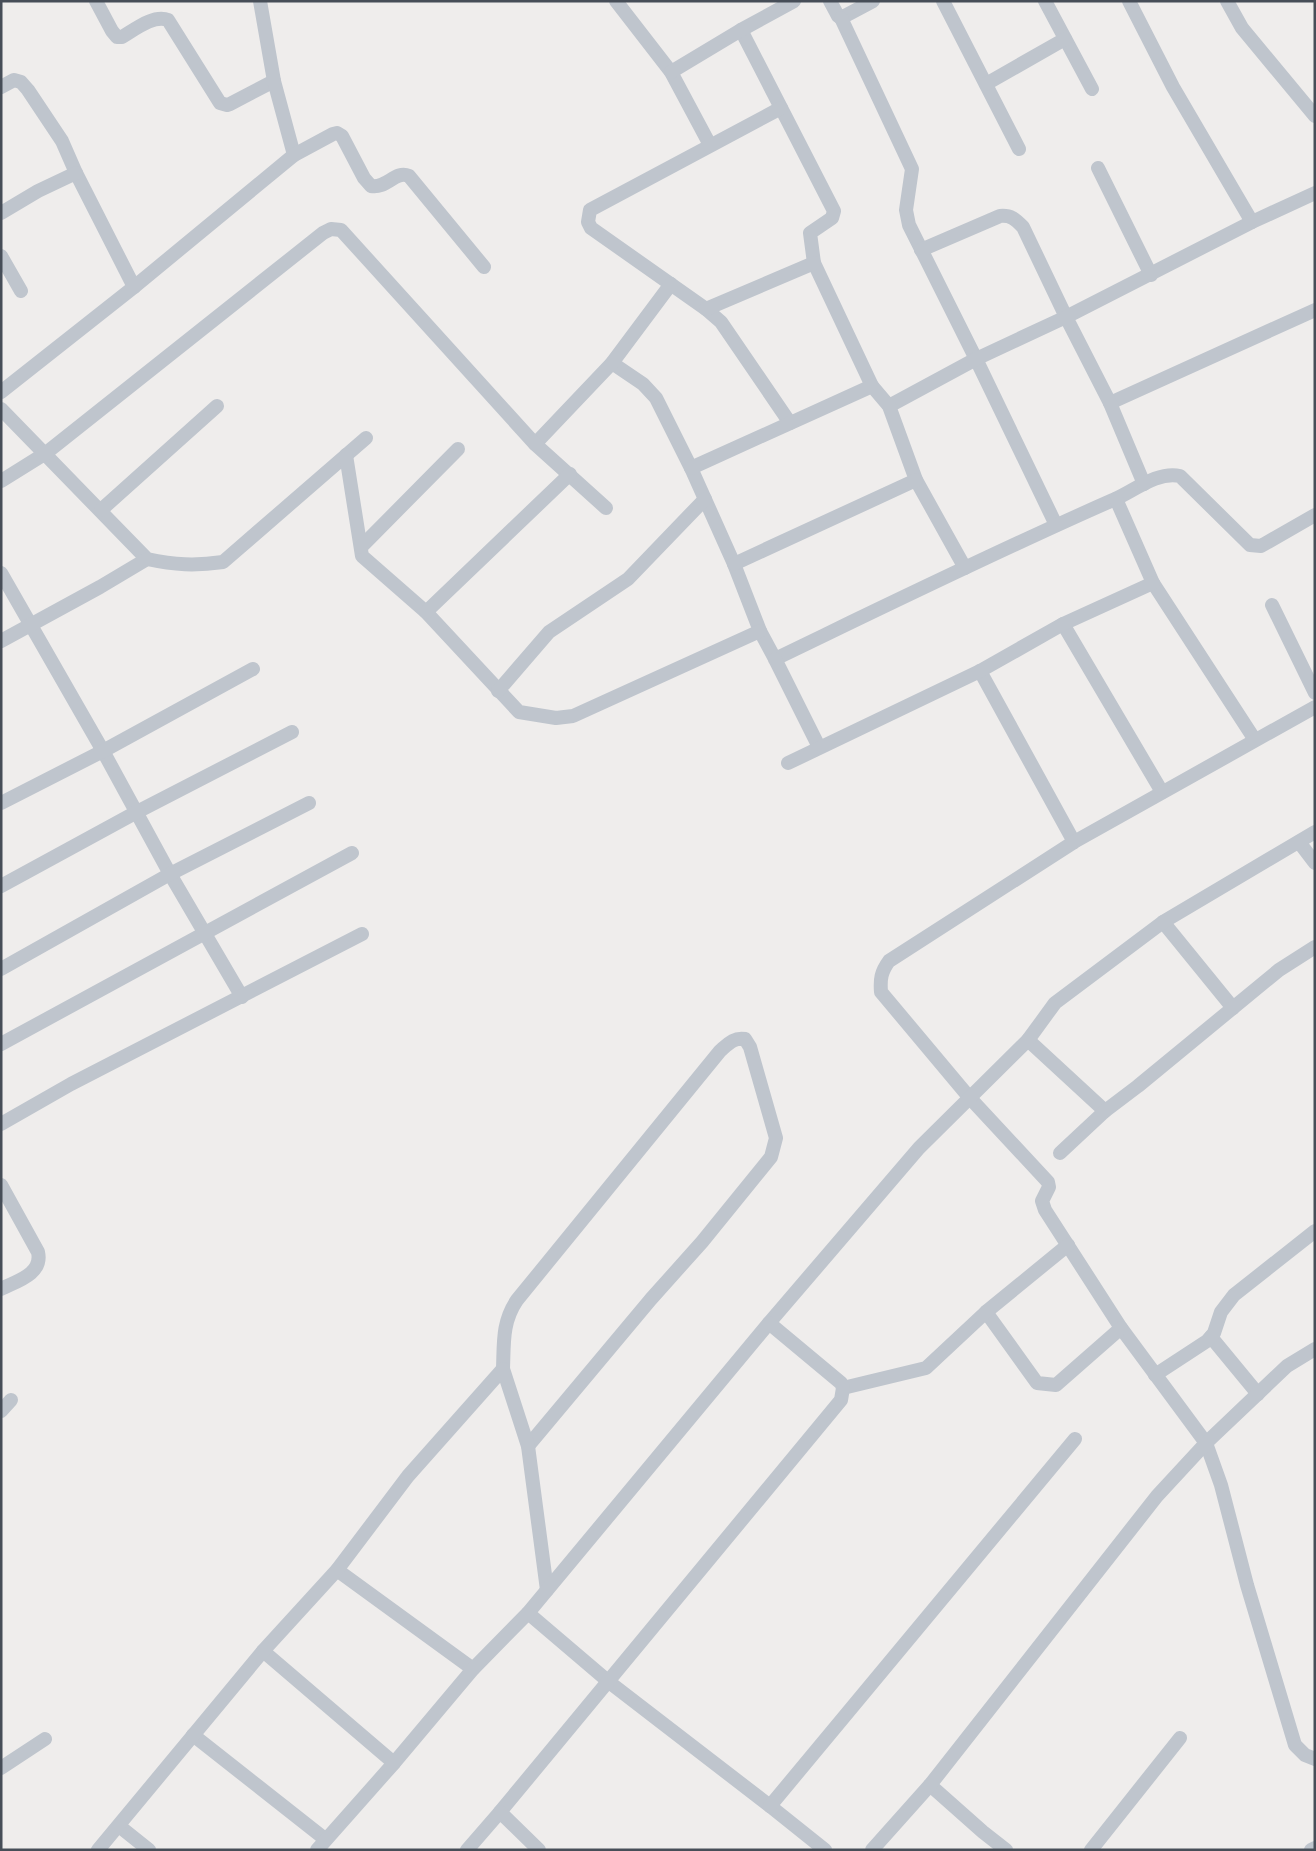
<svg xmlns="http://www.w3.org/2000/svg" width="1316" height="1851" viewBox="0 0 1316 1851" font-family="Karla,sans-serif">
  <rect width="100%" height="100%" fill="#efedec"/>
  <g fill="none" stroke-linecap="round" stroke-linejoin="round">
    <g stroke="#bfc5cd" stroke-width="14">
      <path d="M96 1 112 31 117 37H122C134 30 154 14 168 20L220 103 227 105 230 104 274 81"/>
      <polyline points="260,1 274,81 294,155"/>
      <polyline points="616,1 671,72 710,145"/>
      <polyline points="830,1 838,16 841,18 873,1"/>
      <polyline points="943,1 1019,149"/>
      <polyline points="1045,1 1092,89"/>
      <polyline points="1129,1 1173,87 1252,222"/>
      <polyline points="1227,1 1242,28 1315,116"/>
      <polyline points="841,18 912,169 906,210 909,225 976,359 1056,525"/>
      <polyline points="741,30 834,211 832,218 810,233 814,263 872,386"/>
      <polyline points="671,72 741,30 794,1"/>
      <polyline points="986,84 1065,39"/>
      <polyline points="1,87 14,80 21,82 28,90 62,141 76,173 134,287"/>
      <polyline points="781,108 590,210 588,222 591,228 706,309 721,322 790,423"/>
      <polyline points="1098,168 1151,275"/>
      <polyline points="1,213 38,191 76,173"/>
      <polyline points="1,256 21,291"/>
      <polyline points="706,309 814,263"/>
      <path d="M612 363 643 384 656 398 691 468 734 564 760 631 775 659C887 605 999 550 1113 500 1133 492 1156 471 1180 476L1250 545 1261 546 1315 515"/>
      <path d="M1 392 134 287 294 155 333 134 337 133 342 136 364 178 371 186C387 189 395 170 409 176L484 267"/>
      <polyline points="1110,403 1315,310"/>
      <path d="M889 406 976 359 1066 317 1023 227C1015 219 1011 215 1000 216L921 250"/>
      <path d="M1 409 147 559C175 565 195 566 223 562L366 438"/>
      <polyline points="535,444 612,363 671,284"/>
      <polyline points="346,455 362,556 426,612 519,712 556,718 573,716 760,631"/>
      <polyline points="691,468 872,386 889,406 916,480 965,568"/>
      <polyline points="1,481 46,453 323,233 331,229 341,230 535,444 606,508"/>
      <polyline points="1144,484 1110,403 1066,317 1252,222 1315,193"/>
      <polyline points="1116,499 1153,583 1255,740"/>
      <polyline points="101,510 217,406"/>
      <polyline points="361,547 458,449"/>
      <polyline points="734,564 916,480"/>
      <polyline points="1,573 103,751 170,874 242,997"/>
      <polyline points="1272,605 1315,693"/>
      <polyline points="426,612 570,474"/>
      <polyline points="1063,624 1162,792"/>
      <polyline points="1,641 100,587 147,559"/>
      <polyline points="775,659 819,747"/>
      <polyline points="980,671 1074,842"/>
      <polyline points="498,691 549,632 628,579 705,499"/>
      <path d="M1315 707 1074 842 889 961C881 972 880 979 881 992L969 1097 1048 1182 1049 1187 1042 1201 1045 1210 1121 1328 1206 1443 1221 1485 1247 1585 1295 1745 1305 1755 1315 1759"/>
      <polyline points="788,763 980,671 1063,624 1153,583"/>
      <polyline points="1,803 103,751 253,669"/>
      <polyline points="1299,842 1315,863"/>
      <polyline points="1,886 135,813 292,732"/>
      <polyline points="1163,922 1233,1008"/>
      <polyline points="1,969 170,874 309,803"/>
      <polyline points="1028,1040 1105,1111"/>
      <polyline points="1,1044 352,853"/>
      <polyline points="1,1124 71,1084 362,934"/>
      <polyline points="1060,1153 1105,1111 1138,1086 1279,970 1315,947"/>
      <path d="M1 1185 38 1252C43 1274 17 1281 1 1289"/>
      <polyline points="986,1312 1037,1383 1056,1385 1121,1328"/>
      <polyline points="769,1323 919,1148 1028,1040 1055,1003 1163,922 1315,832"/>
      <polyline points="1211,1337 1258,1394"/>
      <path d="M503 1369C504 1343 502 1322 517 1300L720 1051C728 1044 734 1037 745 1039L750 1047 776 1138 771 1157 702 1242 651 1299 528 1446"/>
      <polyline points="1155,1375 1207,1341 1214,1333 1221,1312 1234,1295 1315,1231"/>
      <polyline points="843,1388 926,1368 986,1312 1068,1245"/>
      <polyline points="1,1411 11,1400"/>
      <polyline points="337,1570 473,1669"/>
      <polyline points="528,1613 609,1682 770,1806 825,1850"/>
      <polyline points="263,1651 394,1763"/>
      <polyline points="193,1735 325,1839"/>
      <polyline points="1,1768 45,1739"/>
      <polyline points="930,1785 983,1832 1006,1850"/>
      <polyline points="770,1806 1075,1439"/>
      <polyline points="119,1826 149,1850"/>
      <polyline points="98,1850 263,1651 337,1570 408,1476 503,1369 528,1446 547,1590"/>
      <polyline points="317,1850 394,1763 473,1669 528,1613 769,1323 841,1383 843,1388 841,1400 500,1812"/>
      <polyline points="467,1850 500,1812 539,1850"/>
      <polyline points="872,1850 930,1785 1157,1496 1206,1443 1287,1366 1315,1349"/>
      <polyline points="1091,1850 1180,1738"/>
      <polyline points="1311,1850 1315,1848"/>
    </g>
  </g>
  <rect width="1316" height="1851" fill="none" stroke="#474e58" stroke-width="5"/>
</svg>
